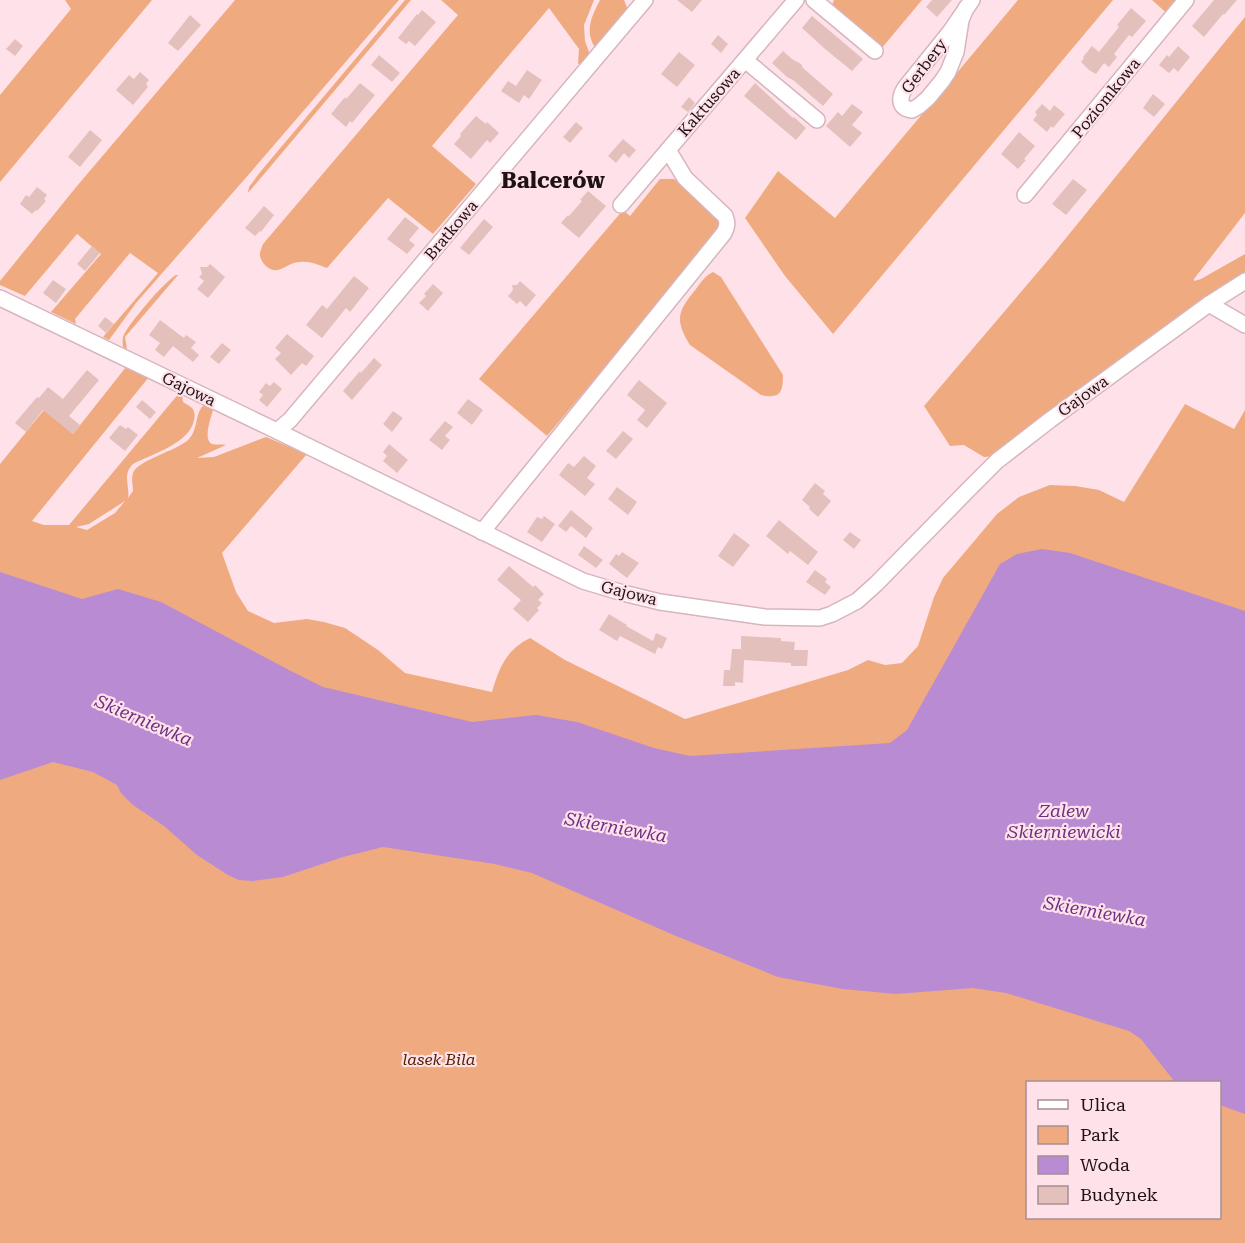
<svg xmlns="http://www.w3.org/2000/svg" width="1245" height="1243" viewBox="0 0 1245 1243" font-family="'Roboto Serif',serif">
  <rect width="100%" height="100%" fill="#ffe2e9"/>
  <g fill="#f0aa80" fill-rule="evenodd">
    <polygon points="65,0 152,0 0,182 0,95 71,9"/>
    <polygon points="235,0 399,0 250,173 136,303 109,340 103,337 158,273 130,253 75,319 76,324 51,312 101,254 77,234 25,296 0,285 0,281 77,186"/>
    <polygon points="405,0 411,0 248,193 249,187 261,171"/>
    <path d="M441 0H594L584 25 585 41 590 55 584 63 578 64 579 49 549 8 432 146 476 184 433 234 388 198 327 268C318 265 310 261 300 262 291 262 286 268 278 270 269 272 259 261 260 253 261 249 262 247 263 244L458 15Z"/>
    <path d="M600 0H624L628 10 597 47 594 46C585 29 592 16 600 0Z"/>
    <polygon points="834,0 922,0 881,49 831,8"/>
    <polygon points="1018,0 1113,0 833,334 785,276 745,218 778,171 835,218"/>
    <polygon points="1152,0 1183,0 1170,16"/>
    <polygon points="1245,17 1245,213 1194,279 1194,281 1201,279 1245,254 1245,276 995,456 984,457 964,445 950,446 924,406 1049,259"/>
    <polygon points="660,179 674,179 719,216 720,230 547,436 479,379 623,210 630,216"/>
    <path d="M713 272 721 277 783 375C783 393 780 399 761 395L690 345C674 319 678 311 696 289 701 282 705 276 713 272Z"/>
    <path d="M176 275H178L125 337 127 349 123 347C123 344 122 341 123 337 126 326 165 281 176 275Z"/>
    <path d="M126 367 149 377 32 521 44 525H69L180 392 182 394 183 402C185 404 189 405 191 407 195 410 195 416 194 420 190 443 152 454 133 464 122 475 130 485 128 498L133 491C133 485 131 479 133 473 138 460 176 451 188 440 200 428 193 413 206 403L214 407C212 415 202 439 212 444 216 445 222 444 226 445L197 458 214 457 266 437 307 454 222 553 236 592 248 611 274 623 307 619 324 622 345 628 378 650 405 673 492 692C499 668 506 650 530 638L565 660 685 719 848 670 868 660 885 665 902 663 918 646 934 597 943 578 997 514 1019 497 1050 485 1075 486 1099 490 1124 502 1185 404 1234 429 1245 410V1243H0V464L44 410 73 434ZM125 501 115 513 87 530 76 527 89 524ZM1028 1082H1220V1218H1028Z"/>
  </g>
  <polygon fill="#b88bd3" points="1042,549 1070,553 1245,611 1245,1114 1220,1105 1220,1082 1174,1081 1141,1039 1129,1031 1006,993 973,988 896,994 843,989 778,977 676,936 532,873 495,864 383,847 343,857 283,877 253,881 239,880 228,875 197,855 164,826 133,805 121,793 117,785 93,772 53,762 0,780 0,572 82,599 118,589 161,602 289,670 323,687 472,722 536,715 577,722 654,748 690,756 890,743 907,730 1000,564 1017,554"/>
  <g fill="#e4c0bc">
    <polygon points="677,0 702,0 692,12"/>
    <polygon points="932,0 952,0 937,17 926,7"/>
    <polygon points="1214,0 1237,0 1224,15 1223,14 1204,37 1192,26"/>
    <polygon points="1131,8 1146,21 1132,37 1129,35 1114,54 1117,57 1109,67 1104,63 1096,74 1089,70 1081,62 1084,58 1083,57 1092,46 1099,52 1119,27 1117,25"/>
    <polygon points="422,10 436,22 415,46 409,41 406,44 398,38 417,14 418,15"/>
    <polygon points="190,15 201,25 178,51 168,43"/>
    <polygon points="812,16 863,59 852,71 825,49 802,28"/>
    <polygon points="718,35 728,44 721,53 711,44"/>
    <polygon points="15,39 23,46 15,56 6,49"/>
    <polygon points="1178,46 1190,57 1178,72 1174,68 1169,73 1159,65 1167,55 1169,57"/>
    <polygon points="783,51 792,59 801,64 803,68 833,94 823,106 793,80 787,77 772,63"/>
    <polygon points="679,52 695,65 677,87 661,74"/>
    <polygon points="379,55 400,73 392,82 371,65"/>
    <polygon points="527,70 542,80 529,99 524,95 519,103 501,91 508,81 516,86"/>
    <polygon points="140,72 149,80 146,84 148,87 133,105 116,90 129,75 134,79"/>
    <polygon points="360,83 375,95 352,123 350,121 346,127 331,114 345,97 346,99"/>
    <polygon points="755,83 793,118 794,117 806,128 796,140 744,96"/>
    <polygon points="1153,94 1165,104 1154,117 1143,108"/>
    <polygon points="689,97 695,103 688,112 681,107"/>
    <polygon points="852,104 863,112 852,125 862,133 850,147 826,126 838,112 842,116"/>
    <polygon points="1042,104 1050,111 1054,105 1065,114 1053,128 1051,126 1047,132 1033,120 1037,115 1035,112"/>
    <polygon points="476,116 486,124 487,122 499,133 490,143 487,140 471,159 454,144 461,136 460,134"/>
    <polygon points="576,122 583,128 570,143 563,137"/>
    <polygon points="90,130 102,140 80,167 68,157"/>
    <polygon points="1019,132 1035,146 1024,159 1026,160 1018,169 1001,154"/>
    <polygon points="623,139 636,150 629,158 624,153 616,163 608,156"/>
    <polygon points="1073,179 1087,190 1066,215 1052,204"/>
    <polygon points="37,187 47,195 44,199 46,201 37,211 36,210 32,214 20,204 26,195 29,197"/>
    <polygon points="588,191 606,206 579,238 561,223 568,215 569,216 582,201 580,200"/>
    <polygon points="264,206 274,215 261,232 260,231 255,236 245,228"/>
    <polygon points="405,217 419,228 409,240 415,245 407,254 387,239"/>
    <polygon points="484,219 493,227 469,255 460,248"/>
    <polygon points="92,246 100,253 85,271 77,264"/>
    <polygon points="210,264 225,277 208,298 197,289 204,281 199,277 202,274 200,267 207,267"/>
    <polygon points="354,276 369,288 350,312 346,308 322,338 306,325 322,305 327,309"/>
    <polygon points="53,280 66,289 56,303 43,293"/>
    <polygon points="520,281 536,295 526,307 520,301 517,304 508,296 513,290 512,285 517,285"/>
    <polygon points="433,284 443,293 428,311 419,303 426,296 424,294"/>
    <polygon points="105,317 114,324 106,333 98,326"/>
    <polygon points="160,320 184,338 186,335 196,342 191,348 199,355 193,362 173,346 164,357 155,350 160,343 149,335"/>
    <polygon points="287,334 314,356 306,366 302,363 291,375 275,359 281,353 275,348"/>
    <polygon points="222,343 231,350 219,364 210,357"/>
    <polygon points="374,358 382,365 352,400 343,391 360,371 361,373"/>
    <polygon points="87,370 99,380 69,416 80,425 73,434 43,410 26,432 15,423 37,397 39,398 48,387 63,399"/>
    <polygon points="639,380 667,403 647,428 637,420 645,410 627,395"/>
    <polygon points="274,382 282,389 267,407 259,400 263,395 259,392 266,383 270,386"/>
    <polygon points="468,399 483,410 472,425 457,413"/>
    <polygon points="142,400 156,412 150,419 136,407"/>
    <polygon points="393,411 403,418 392,432 383,424"/>
    <polygon points="445,421 453,427 445,436 450,440 442,450 429,440"/>
    <polygon points="120,425 126,429 128,427 138,435 125,451 109,438"/>
    <polygon points="623,431 633,439 616,459 606,451"/>
    <polygon points="389,444 408,460 397,473 383,461 387,456 383,452"/>
    <polygon points="584,456 596,466 587,478 595,484 585,496 559,475 568,463 574,467"/>
    <polygon points="815,483 825,491 823,494 831,501 818,517 809,509 810,507 802,500"/>
    <polygon points="617,487 637,502 628,515 608,499"/>
    <polygon points="571,510 593,528 586,538 571,526 566,532 558,526"/>
    <polygon points="544,516 555,524 542,542 527,532 537,517 542,519"/>
    <polygon points="779,520 818,552 808,565 790,551 788,554 766,536"/>
    <polygon points="850,532 861,540 854,549 843,540"/>
    <polygon points="734,533 750,545 733,567 718,556"/>
    <polygon points="584,546 603,560 596,568 578,555"/>
    <polygon points="622,552 639,563 627,578 609,564 616,554 619,556"/>
    <polygon points="509,566 533,587 535,585 544,594 538,600 542,603 537,608 539,610 528,622 513,609 521,600 497,580"/>
    <polygon points="815,570 827,579 825,582 831,587 825,595 806,582"/>
    <polygon points="609,614 627,625 626,626 653,641 656,633 667,638 662,649 658,647 655,654 620,636 617,641 599,630"/>
    <polygon points="741,636 781,638 781,641 795,642 794,650 808,650 807,666 791,666 791,663 744,660 743,683 735,682 735,686 723,686 724,670 730,670 732,649 741,649"/>
  </g>
  <g fill="none" stroke-linecap="round" stroke-linejoin="round">
    <defs>
      <g id="street">
        <polyline points="814,0 875,51"/>
        <path d="M966 8 961 20 956 52 948 72 942 81 928 98 919 106 912 110C898 108 899 97 905 88L950 32 972 0"/>
        <polyline points="745,60 817,120"/>
        <polyline points="1025,195 1186,0"/>
        <polyline points="621,205 796,0"/>
        <polyline points="0,298 277,431 583,581 623,593 660,602 765,617 820,618 832,614 857,601 876,584 968,490 997,461 1050,420 1209,304 1245,281"/>
        <polyline points="1209,304 1245,325"/>
        <polyline points="277,431 290,420 645,0"/>
        <path d="M482 532 724 233C727 227 728 223 725 216L685 178 668 150"/>
      </g>
    </defs>
    <use href="#street" stroke="#d7b5bd" stroke-width="18"/>
    <use href="#street" stroke="#fff" stroke-width="15"/>
  </g>
  <g text-anchor="middle" dominant-baseline="central" stroke-width="4.5" stroke-linejoin="round" paint-order="stroke">
    <g font-size="16" fill="#1e1215" stroke="#ffe2e9">
      <text transform="translate(924 66) rotate(-53)">Gerbery</text>
      <text transform="translate(1106 98) rotate(-51)">Poziomkowa</text>
      <text transform="translate(709 102) rotate(-49)">Kaktusowa</text>
      <text transform="translate(451 230) rotate(-50)">Bratkowa</text>
      <text transform="translate(189 389) rotate(26)">Gajowa</text>
      <text transform="translate(1083 396) rotate(-36)">Gajowa</text>
      <text transform="translate(629 593) rotate(14)">Gajowa</text>
    </g>
    <g font-size="16" font-style="italic" fill="#552400" stroke="#ffe2e9">
      <text x="439" y="1059">lasek Bila</text>
    </g>
    <g font-size="18" font-style="italic" fill="#693186" stroke="#ffe2e9">
      <text transform="translate(144 720) rotate(23)">Skierniewka</text>
      <text x="1064" y="810">Zalew<tspan x="1064" dy="21">Skierniewicki</tspan></text>
      <text transform="translate(616 827) rotate(10)">Skierniewka</text>
      <text transform="translate(1095 911) rotate(10)">Skierniewka</text>
    </g>
    <g font-size="22" font-weight="bold" fill="#1e1215" stroke="#ffe2e9">
      <text x="553" y="180">Balcerów</text>
    </g>
  </g>
  <rect x="1026" y="1081" width="195" height="138" fill="#ffe2e9" stroke="#a58f94" stroke-width="1.5"/>
  <rect x="1038" y="1100" width="30" height="9" fill="#ffffff" stroke="#a58f94" stroke-width="1.5"/>
  <text x="1080" y="1111" font-size="18" fill="#1e1215">Ulica</text>
  <rect x="1038" y="1126" width="30" height="18" fill="#f0aa80" stroke="#a58f94" stroke-width="1.5"/>
  <text x="1080" y="1141" font-size="18" fill="#1e1215">Park</text>
  <rect x="1038" y="1156" width="30" height="18" fill="#b88bd3" stroke="#a58f94" stroke-width="1.5"/>
  <text x="1080" y="1171" font-size="18" fill="#1e1215">Woda</text>
  <rect x="1038" y="1186" width="30" height="18" fill="#e4c0bc" stroke="#a58f94" stroke-width="1.5"/>
  <text x="1080" y="1201" font-size="18" fill="#1e1215">Budynek</text>
</svg>
